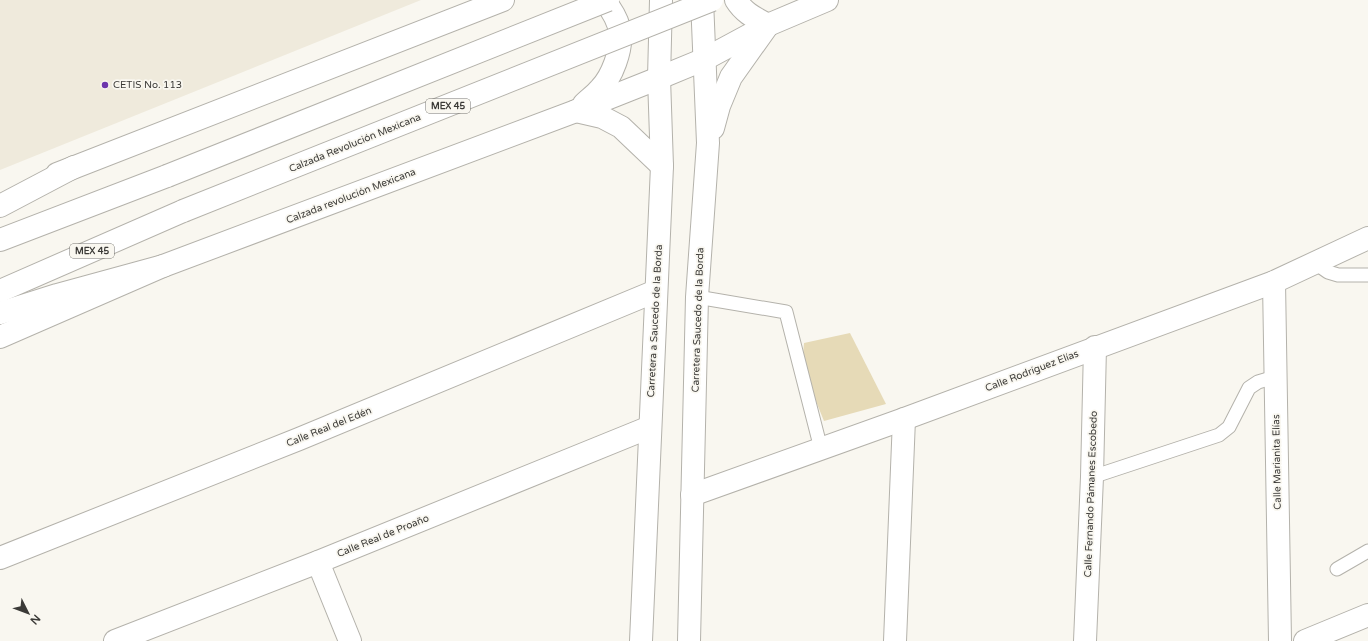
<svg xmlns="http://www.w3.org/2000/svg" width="1368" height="641" viewBox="0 0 1368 641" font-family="'Varela Round',sans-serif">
  <rect width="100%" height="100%" fill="#f9f7f0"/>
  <polygon fill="#efeadc" points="0,0 421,0 0,170"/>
  <polygon fill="#e6dab7" points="850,333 886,404 824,421 802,367 804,343"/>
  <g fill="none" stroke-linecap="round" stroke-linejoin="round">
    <defs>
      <g id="service">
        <polyline points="1315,263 1328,272 1338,275 1368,275"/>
        <polyline points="697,297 786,312 821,449"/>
        <polyline points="1092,477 1219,435 1229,427 1249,388 1258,382 1275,377"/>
        <polyline points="1337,569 1368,551"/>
      </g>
      <g id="minor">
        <polyline points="1274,282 1280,641"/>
        <polyline points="692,495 904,419 1274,282 1368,238"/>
        <polyline points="0,558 299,439 656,291"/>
        <polyline points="318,562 350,641"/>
        <polyline points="115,641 318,562 650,427"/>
        <polyline points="895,641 904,419"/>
        <polyline points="1085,641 1092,477 1095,347"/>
        <polyline points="1305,641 1368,615"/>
      </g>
      <g id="tertiary">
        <path d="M584 104C589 99 595 95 600 89 612 77 622 50 620 33 619 21 611 9 604 0"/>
        <polyline points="576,111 602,117 621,127 662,166"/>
        <path d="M713 128 719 106 731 77 768 25C755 18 744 13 736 0"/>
        <polyline points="57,174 503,0"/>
        <polyline points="0,337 163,266 576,111 659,78 705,59 768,25 827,0"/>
        <polyline points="641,641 662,166 659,78 661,0"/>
        <polyline points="689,641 697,297 708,143 702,0"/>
      </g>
      <g id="primary">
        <polyline points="0,206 74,167"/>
        <polyline points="0,240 167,176"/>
        <polyline points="0,291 183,211"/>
        <polyline points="0,313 57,295 163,266"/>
      </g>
    </defs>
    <use href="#service" stroke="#b4b2ab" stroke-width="15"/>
    <use href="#minor" stroke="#b4b2ab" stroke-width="24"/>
    <use href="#tertiary" stroke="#b4b2ab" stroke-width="24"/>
    <use href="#primary" stroke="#b4b2ab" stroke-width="24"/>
    <use href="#service" stroke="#fff" stroke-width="13"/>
    <use href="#minor" stroke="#fff" stroke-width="22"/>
    <use href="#tertiary" stroke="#fff" stroke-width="22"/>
    <use href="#primary" stroke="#fff" stroke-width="22"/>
    <defs>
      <g id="primary-bridge">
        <polyline points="167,176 608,0"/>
        <polyline points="183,211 712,0"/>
      </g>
    </defs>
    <use href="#primary-bridge" stroke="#b4b2ab" stroke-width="24" stroke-linecap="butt"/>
    <use href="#primary-bridge" stroke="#fff" stroke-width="22"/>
  </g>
  <circle fill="#6d36ad" stroke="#f9f7f0" stroke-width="1.5" cx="105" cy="85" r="4"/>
  <g text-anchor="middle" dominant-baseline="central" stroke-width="3.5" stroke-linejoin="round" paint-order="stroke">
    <g fill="#f9f7f0" stroke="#74736e" stroke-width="1">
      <rect x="426" y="99" width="44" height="14" rx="3"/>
      <rect x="70" y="244" width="44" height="14" rx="3"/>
    </g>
    <g font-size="9" font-weight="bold" fill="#3b3a37">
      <text x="448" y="106">MEX 45</text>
      <text x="92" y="251">MEX 45</text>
    </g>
    <g font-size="10" fill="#3b3a37" stroke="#f9f7f0" text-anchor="start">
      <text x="113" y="85">CETIS No. 113</text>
    </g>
    <g font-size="10" fill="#3b3a37" stroke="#f9f7f0">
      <text transform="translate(355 143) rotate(-22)">Calzada Revolución Mexicana</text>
      <text transform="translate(351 196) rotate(-21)">Calzada revolución Mexicana</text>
      <text transform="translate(698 320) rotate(-88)">Carretera Saucedo de la Borda</text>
      <text transform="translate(655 321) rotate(-87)">Carretera a Saucedo de la Borda</text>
      <text transform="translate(1032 371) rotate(-21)">Calle Rodríguez Elías</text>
      <text transform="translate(329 427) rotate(-22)">Calle Real del Edén</text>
      <text transform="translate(1277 462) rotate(-91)">Calle Marianita Elías</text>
      <text transform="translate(1091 494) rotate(-88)">Calle Fernando Pámanes Escobedo</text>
      <text transform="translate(383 536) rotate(-22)">Calle Real de Proaño</text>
    </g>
  </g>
  <g transform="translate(28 613) rotate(132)" stroke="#f9f7f0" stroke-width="3" paint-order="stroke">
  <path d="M0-3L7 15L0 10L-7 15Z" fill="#3b3a37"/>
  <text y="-6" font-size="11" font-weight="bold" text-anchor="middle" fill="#3b3a37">N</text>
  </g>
</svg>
